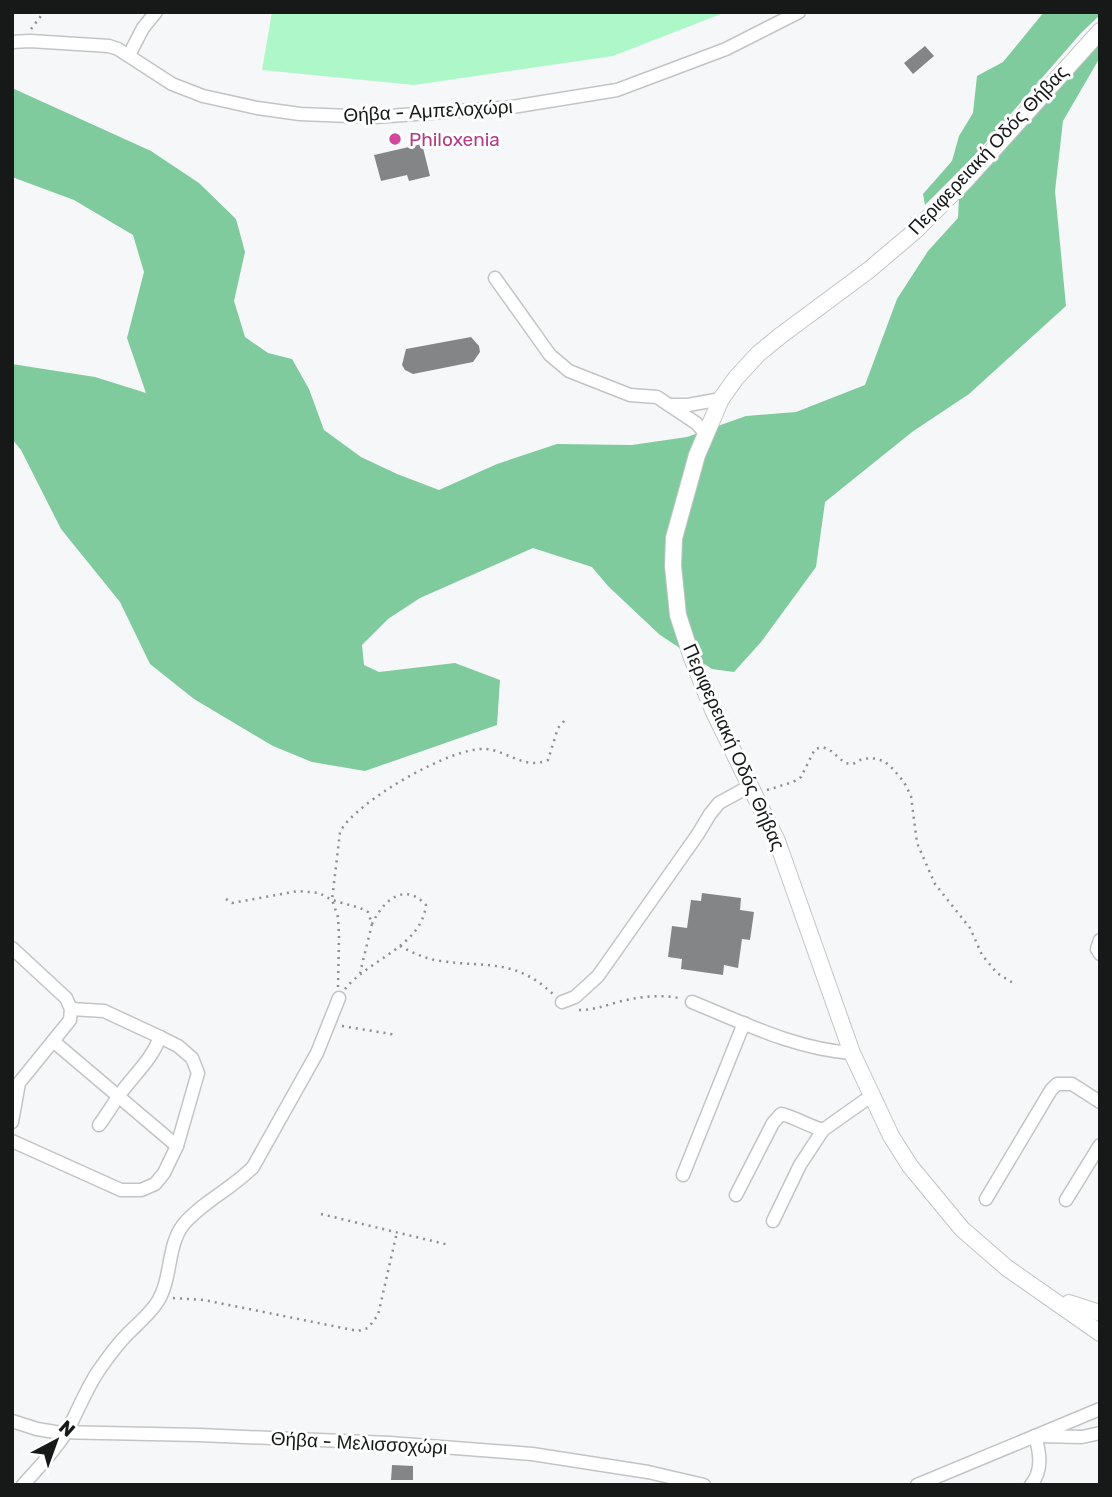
<svg xmlns="http://www.w3.org/2000/svg" width="1112" height="1497" viewBox="0 0 1112 1497" font-family="Rubik,sans-serif">
  <rect width="100%" height="100%" fill="#f5f7f8"/>
  <polygon fill="#aef7c9" points="272,12 726,12 613,56 414,85 262,70"/>
  <g fill="#7fcb9d">
    <polygon points="1044,12 1100,12 1100,15 1081,33 974,156 925,205 923,194 952,161 959,136 973,113 977,76 1003,62"/>
    <polygon points="1100,45 1099,59 1063,121 1055,191 1066,306 969,394 912,432 825,502 816,567 761,642 734,672 712,669 660,635 608,586 592,567 533,548 420,598 388,619 362,645 364,665 379,672 455,663 500,680 497,725 365,771 312,762 273,746 194,699 150,664 120,602 61,529 21,450 12,439 12,364 95,377 146,393 127,338 144,272 133,235 74,200 12,177 12,88 151,151 199,183 236,219 245,252 234,301 245,337 268,353 292,359 309,389 324,430 361,457 397,474 439,490 497,464 557,444 632,445 687,437 746,416 796,412 865,385 897,299 928,251 958,218 959,198 1085,54"/>
  </g>
  <g fill="#848586">
    <polygon points="925,46 934,56 913,74 904,63"/>
    <polygon points="422,144 430,176 409,181 407,175 381,181 374,155"/>
    <polygon points="471,337 479,346 480,352 473,362 413,374 405,370 402,365 406,349"/>
    <polygon points="702,893 741,898 740,910 754,912 750,940 742,939 738,968 724,965 723,975 681,969 682,959 668,957 672,926 687,928 691,900 701,901"/>
    <polygon points="392,1465 413,1466 413,1480 391,1480"/>
  </g>
  <g fill="none" stroke-linecap="round" stroke-linejoin="round">
    <defs>
      <g id="minor">
        <polyline points="12,42 30,41 109,46 118,49 172,84 203,96 257,108 300,114 375,117 512,107 617,90 726,49 799,12"/>
        <polyline points="129,55 143,28 156,12"/>
        <polyline points="495,278 550,355 569,371 630,395 657,397 696,423 705,433"/>
        <polyline points="669,405 688,405 721,399"/>
        <polyline points="1100,940 1097,949 1100,954"/>
        <polyline points="12,948 66,998 71,1009 70,1020 19,1083 12,1122"/>
        <polyline points="562,1002 575,997 598,976 698,834 710,814 719,803 750,786"/>
        <path d="M692 1002C744 1023 795 1049 852 1053"/>
        <polyline points="53,1041 177,1146"/>
        <path d="M99 1125C106 1116 111 1107 118 1097 132 1076 151 1062 160 1037"/>
        <polyline points="12,1141 121,1190 141,1190 155,1184 164,1173 177,1146 198,1073 192,1058 178,1046 160,1037 104,1011 71,1009"/>
        <polyline points="683,1175 744,1023"/>
        <path d="M736 1195 773 1123 781 1114C790 1115 811 1127 823 1130"/>
        <polyline points="986,1199 1051,1090 1057,1084 1072,1084 1100,1102"/>
        <polyline points="1066,1200 1100,1145"/>
        <polyline points="773,1221 800,1165 823,1130 871,1096"/>
        <polyline points="12,1421 37,1429 55,1432 199,1435 390,1443 532,1454 648,1472 704,1485"/>
        <polyline points="1039,1436 1082,1437 1100,1433"/>
        <path d="M23 1485C38 1468 55 1451 67 1431 78 1411 86 1389 99 1370 106 1360 114 1349 122 1340 133 1327 149 1316 158 1301 172 1278 167 1246 183 1225 202 1202 232 1189 253 1167L317 1053 339 998"/>
        <polyline points="917,1485 1100,1409"/>
        <path d="M1031 1485C1043 1470 1040 1453 1035 1436"/>
      </g>
      <g id="major">
        <polyline points="1100,31 965,181 915,231 869,270 780,336 758,354 736,378 721,399 697,455 674,538 673,566 678,615 692,658 713,710 777,841 852,1053 891,1136 910,1166 962,1229 1007,1268 1100,1333"/>
        <polyline points="1069,1303 1100,1313"/>
      </g>
    </defs>
    <use href="#minor" stroke="#c3c4c5" stroke-width="15"/>
    <use href="#major" stroke="#c3c4c5" stroke-width="18"/>
    <g stroke="#8d8e8f" stroke-width="2.5" stroke-dasharray="2 5" stroke-linecap="butt">
      <polyline points="31,29 44,12"/>
      <polyline points="767,790 793,782 801,777 815,749 823,747 831,751 845,763 853,764 862,759 872,758 884,761 893,769 904,782 911,796 917,843 935,884 970,928 982,955 997,973 1013,983"/>
      <polyline points="226,899 232,903 298,891 319,893 332,900 360,908 368,912 372,924 360,973"/>
      <path d="M400 946C413 953 426 959 441 961 488 968 514 958 553 994"/>
      <path d="M338 987 339 936 338 917 332 900 340 832C355 802 452 746 486 749 508 751 524 770 548 760L558 728 565 720"/>
      <path d="M345 989C369 959 421 947 426 905 404 881 383 901 372 924"/>
      <path d="M579 1010C593 1010 604 1006 618 1002 637 997 659 994 679 998"/>
      <polyline points="342,1026 397,1035"/>
      <polyline points="321,1214 449,1245"/>
      <polyline points="173,1298 204,1300 358,1331 368,1328 378,1315 397,1232"/>
    </g>
    <use href="#minor" stroke="#fff" stroke-width="12"/>
    <use href="#major" stroke="#fff" stroke-width="16"/>
  </g>
  <circle fill="#d1479c" stroke="#fff" stroke-width="2.5" cx="395" cy="139" r="7"/>
  <g text-anchor="middle" dominant-baseline="central" stroke-width="6" stroke-linejoin="round" paint-order="stroke">
    <g font-size="19" fill="#171818" stroke="#fff">
      <text transform="translate(428 111) rotate(-3)">Θήβα - Αμπελοχώρι</text>
      <text transform="translate(988 150) rotate(-47)">Περιφερειακή Οδός Θήβας</text>
      <text transform="translate(734 747) rotate(66)">Περιφερειακή Οδός Θήβας</text>
      <text transform="translate(359 1443) rotate(3)">Θήβα - Μελισσοχώρι</text>
    </g>
    <g font-size="19" fill="#b23c85" stroke="#fff" text-anchor="start">
      <text x="409" y="139">Philoxenia</text>
    </g>
  </g>
  <rect width="1112" height="1497" fill="none" stroke="#171818" stroke-width="28"/>
  <g transform="translate(56 1441) rotate(41)" stroke="#ffffff" stroke-width="5" paint-order="stroke">
  <path d="M0-5L12 26L0 18L-12 26Z" fill="#171818"/>
  <text y="-10" font-size="19" font-weight="bold" text-anchor="middle" fill="#171818">N</text>
  </g>
</svg>
